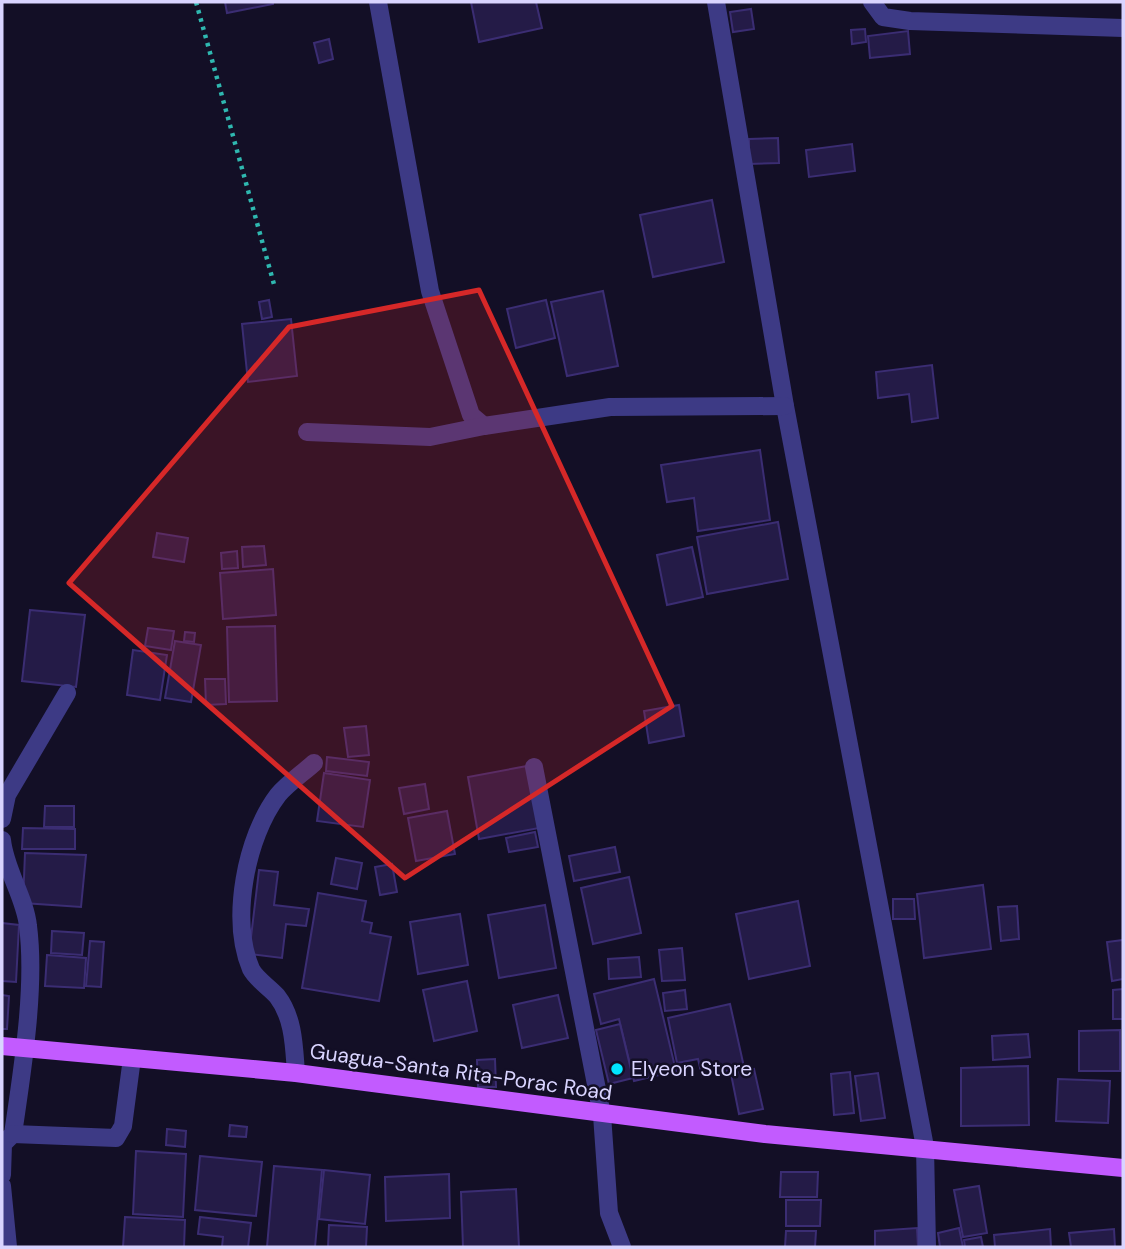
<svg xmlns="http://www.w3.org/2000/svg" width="1125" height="1249" viewBox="0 0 1125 1249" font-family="'DM Sans',sans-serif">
  <rect width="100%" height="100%" fill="#130f26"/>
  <g fill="#241b47" stroke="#3b2d73" stroke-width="2">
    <polygon points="225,2 273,2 273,4 227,13"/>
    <polygon points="471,2 536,2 542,28 479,42"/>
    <polygon points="751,9 754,29 733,32 730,12"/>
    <polygon points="865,29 866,42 852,44 851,30"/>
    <polygon points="908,31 910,54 870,58 868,36"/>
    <polygon points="329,39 333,59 319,63 314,43"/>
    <polygon points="778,138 779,163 749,164 749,139"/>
    <polygon points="852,144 855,171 809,177 806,150"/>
    <polygon points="712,200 724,262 653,277 640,215"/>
    <polygon points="603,291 618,366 567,376 551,302"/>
    <polygon points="269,300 272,317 262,319 259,302"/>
    <polygon points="546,300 555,338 516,348 507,309"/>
    <polygon points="291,319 297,376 248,382 242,324"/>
    <polygon points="932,365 938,418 912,422 909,394 878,398 876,372"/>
    <polygon points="760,450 770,520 698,531 694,498 667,502 661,465"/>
    <polygon points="778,522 788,579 707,594 697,537"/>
    <polygon points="157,533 188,538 184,562 153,557"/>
    <polygon points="264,546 266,565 243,567 242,547"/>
    <polygon points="692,547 703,597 667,605 657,555"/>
    <polygon points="237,551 238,568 222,569 221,553"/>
    <polygon points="273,569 276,615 223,619 220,573"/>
    <polygon points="30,610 85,615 76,687 22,681"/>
    <polygon points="275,626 277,701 229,702 227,627"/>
    <polygon points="148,628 174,631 171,650 145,646"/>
    <polygon points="185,632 195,633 194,642 184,641"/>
    <polygon points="175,641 201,645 191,702 165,698"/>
    <polygon points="133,650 167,655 160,700 127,695"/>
    <polygon points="205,679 225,679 226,704 206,705"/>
    <polygon points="679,705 684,736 649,743 644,711"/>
    <polygon points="366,726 369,755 348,757 344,728"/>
    <polygon points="327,757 369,762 367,776 326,771"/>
    <polygon points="527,766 539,828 479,839 468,777"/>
    <polygon points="324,773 370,780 363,827 317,821"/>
    <polygon points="425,784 429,809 404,814 399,788"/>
    <polygon points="45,806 74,806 74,827 44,827"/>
    <polygon points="447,811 455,854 416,861 408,818"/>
    <polygon points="23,828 75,829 75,849 22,849"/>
    <polygon points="535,832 538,847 509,852 506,838"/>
    <polygon points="615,847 620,872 574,881 569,856"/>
    <polygon points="25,853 86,855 81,907 23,903"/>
    <polygon points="336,858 362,863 357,889 331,884"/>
    <polygon points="392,864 397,892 380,895 375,867"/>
    <polygon points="259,870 278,872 274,905 309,909 306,926 286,924 282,958 249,954"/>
    <polygon points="629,877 641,933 593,944 581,888"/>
    <polygon points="983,885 991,949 924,958 917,894"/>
    <polygon points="318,893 366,901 362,921 372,923 370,933 391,937 379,1001 302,988"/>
    <polygon points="893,899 914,899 915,919 893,919"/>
    <polygon points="798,901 810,966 749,979 736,914"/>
    <polygon points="545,905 556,968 499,978 488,915"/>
    <polygon points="1017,906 1019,939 1001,941 998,907"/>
    <polygon points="460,914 468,965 418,974 410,922"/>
    <polygon points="2,923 19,925 16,982 2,981"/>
    <polygon points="52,931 84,933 82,955 51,953"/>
    <polygon points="1123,940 1123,979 1112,981 1107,942"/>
    <polygon points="90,941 104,942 101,987 86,986"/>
    <polygon points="682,948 685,980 662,981 659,950"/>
    <polygon points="47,955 86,958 84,988 45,986"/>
    <polygon points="639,957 641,977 609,979 608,959"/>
    <polygon points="654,979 676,1071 634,1081 619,1019 601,1024 594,994"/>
    <polygon points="467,981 477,1031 434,1041 423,990"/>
    <polygon points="1123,989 1123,1019 1113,1019 1113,990"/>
    <polygon points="685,990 687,1009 665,1011 663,993"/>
    <polygon points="2,995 9,996 7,1029 2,1029"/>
    <polygon points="558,995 568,1038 522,1048 513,1005"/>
    <polygon points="730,1004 744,1067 702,1076 698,1059 677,1063 668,1018"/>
    <polygon points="620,1024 633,1078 609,1084 596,1030"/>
    <polygon points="1120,1030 1120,1071 1079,1071 1079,1031"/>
    <polygon points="1028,1034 1030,1057 993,1060 992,1036"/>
    <polygon points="495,1059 496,1087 478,1087 477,1060"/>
    <polygon points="1028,1066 1029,1125 961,1126 961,1068"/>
    <polygon points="754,1069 763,1109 739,1114 731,1074"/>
    <polygon points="850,1072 854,1113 834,1115 831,1074"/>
    <polygon points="878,1073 885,1118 861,1121 855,1076"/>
    <polygon points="1058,1079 1110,1081 1108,1123 1056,1121"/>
    <polygon points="230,1125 247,1127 246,1137 229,1136"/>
    <polygon points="167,1129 186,1131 185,1147 166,1145"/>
    <polygon points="136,1151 186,1154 183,1217 133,1214"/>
    <polygon points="200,1156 262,1162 256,1216 195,1210"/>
    <polygon points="274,1166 322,1170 315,1247 267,1247"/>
    <polygon points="324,1170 370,1175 365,1224 319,1219"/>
    <polygon points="781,1172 818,1172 817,1197 780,1197"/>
    <polygon points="449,1174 450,1218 386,1221 385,1177"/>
    <polygon points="979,1186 987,1233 963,1237 954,1190"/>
    <polygon points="516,1189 519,1247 463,1247 461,1192"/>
    <polygon points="786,1200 821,1200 820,1226 786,1226"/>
    <polygon points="125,1217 185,1220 184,1247 123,1247"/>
    <polygon points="200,1217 251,1223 248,1247 222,1247 223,1237 198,1234"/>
    <polygon points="329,1225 367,1227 366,1247 328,1247"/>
    <polygon points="917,1228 918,1247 875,1247 875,1231"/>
    <polygon points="959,1228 963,1247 940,1247 938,1233"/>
    <polygon points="1050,1229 1051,1247 995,1247 994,1235"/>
    <polygon points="1114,1229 1115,1247 1071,1247 1069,1233"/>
    <polygon points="786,1231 816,1231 815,1247 785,1247"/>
    <polygon points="981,1237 983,1247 965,1247 964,1240"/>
  </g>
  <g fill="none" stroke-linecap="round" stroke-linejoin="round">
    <polyline stroke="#2fb8b0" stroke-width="4.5" stroke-dasharray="3.5 5" stroke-linecap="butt" points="196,2 275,288"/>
    <g stroke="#3d3a85" stroke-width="18">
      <polyline points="378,2 430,291 471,415 484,426"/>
      <polyline points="716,2 785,406 925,1147 927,1247"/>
      <polyline points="872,2 883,17 910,21 1123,28"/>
      <polyline points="307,432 430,437 484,426 610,407 785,406"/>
      <polyline points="534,767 602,1115 609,1213 622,1247"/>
      <polyline points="2,819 7,795 67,693"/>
      <path d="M2 840C5 870 25 897 28 926 36 988 22 1072 13 1134L3 1144 2 1175"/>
      <path d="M296 1073C294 1047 294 1018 277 996 269 987 256 979 251 969 230 919 246 837 278 795 288 783 303 773 314 763"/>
      <polyline points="13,1134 116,1138 123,1126 132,1058"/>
      <polyline points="2,1186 8,1247"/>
    </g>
    <polyline stroke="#c25bff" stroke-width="18" points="2,1046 296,1073 765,1134 1123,1168"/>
  </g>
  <path fill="#d62828" fill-opacity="0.2" stroke="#d62828" stroke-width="5" stroke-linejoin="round" d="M479 290 672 706 405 878 69 583 289 327Z"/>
  <circle fill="#00e5ff" stroke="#130f26" stroke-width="2.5" cx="617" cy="1069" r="7"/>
  <g text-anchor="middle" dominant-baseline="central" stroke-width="5" stroke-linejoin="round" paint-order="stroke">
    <g font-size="21" fill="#d9d4ff" stroke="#130f26" text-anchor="start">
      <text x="631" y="1069">Elyeon Store</text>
    </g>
    <g font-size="21" fill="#d9d4ff" stroke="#130f26">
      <text transform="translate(461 1072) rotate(8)">Guagua-Santa Rita-Porac Road</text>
    </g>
  </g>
  <rect width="1125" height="1249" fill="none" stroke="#d9d4ff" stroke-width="7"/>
</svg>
